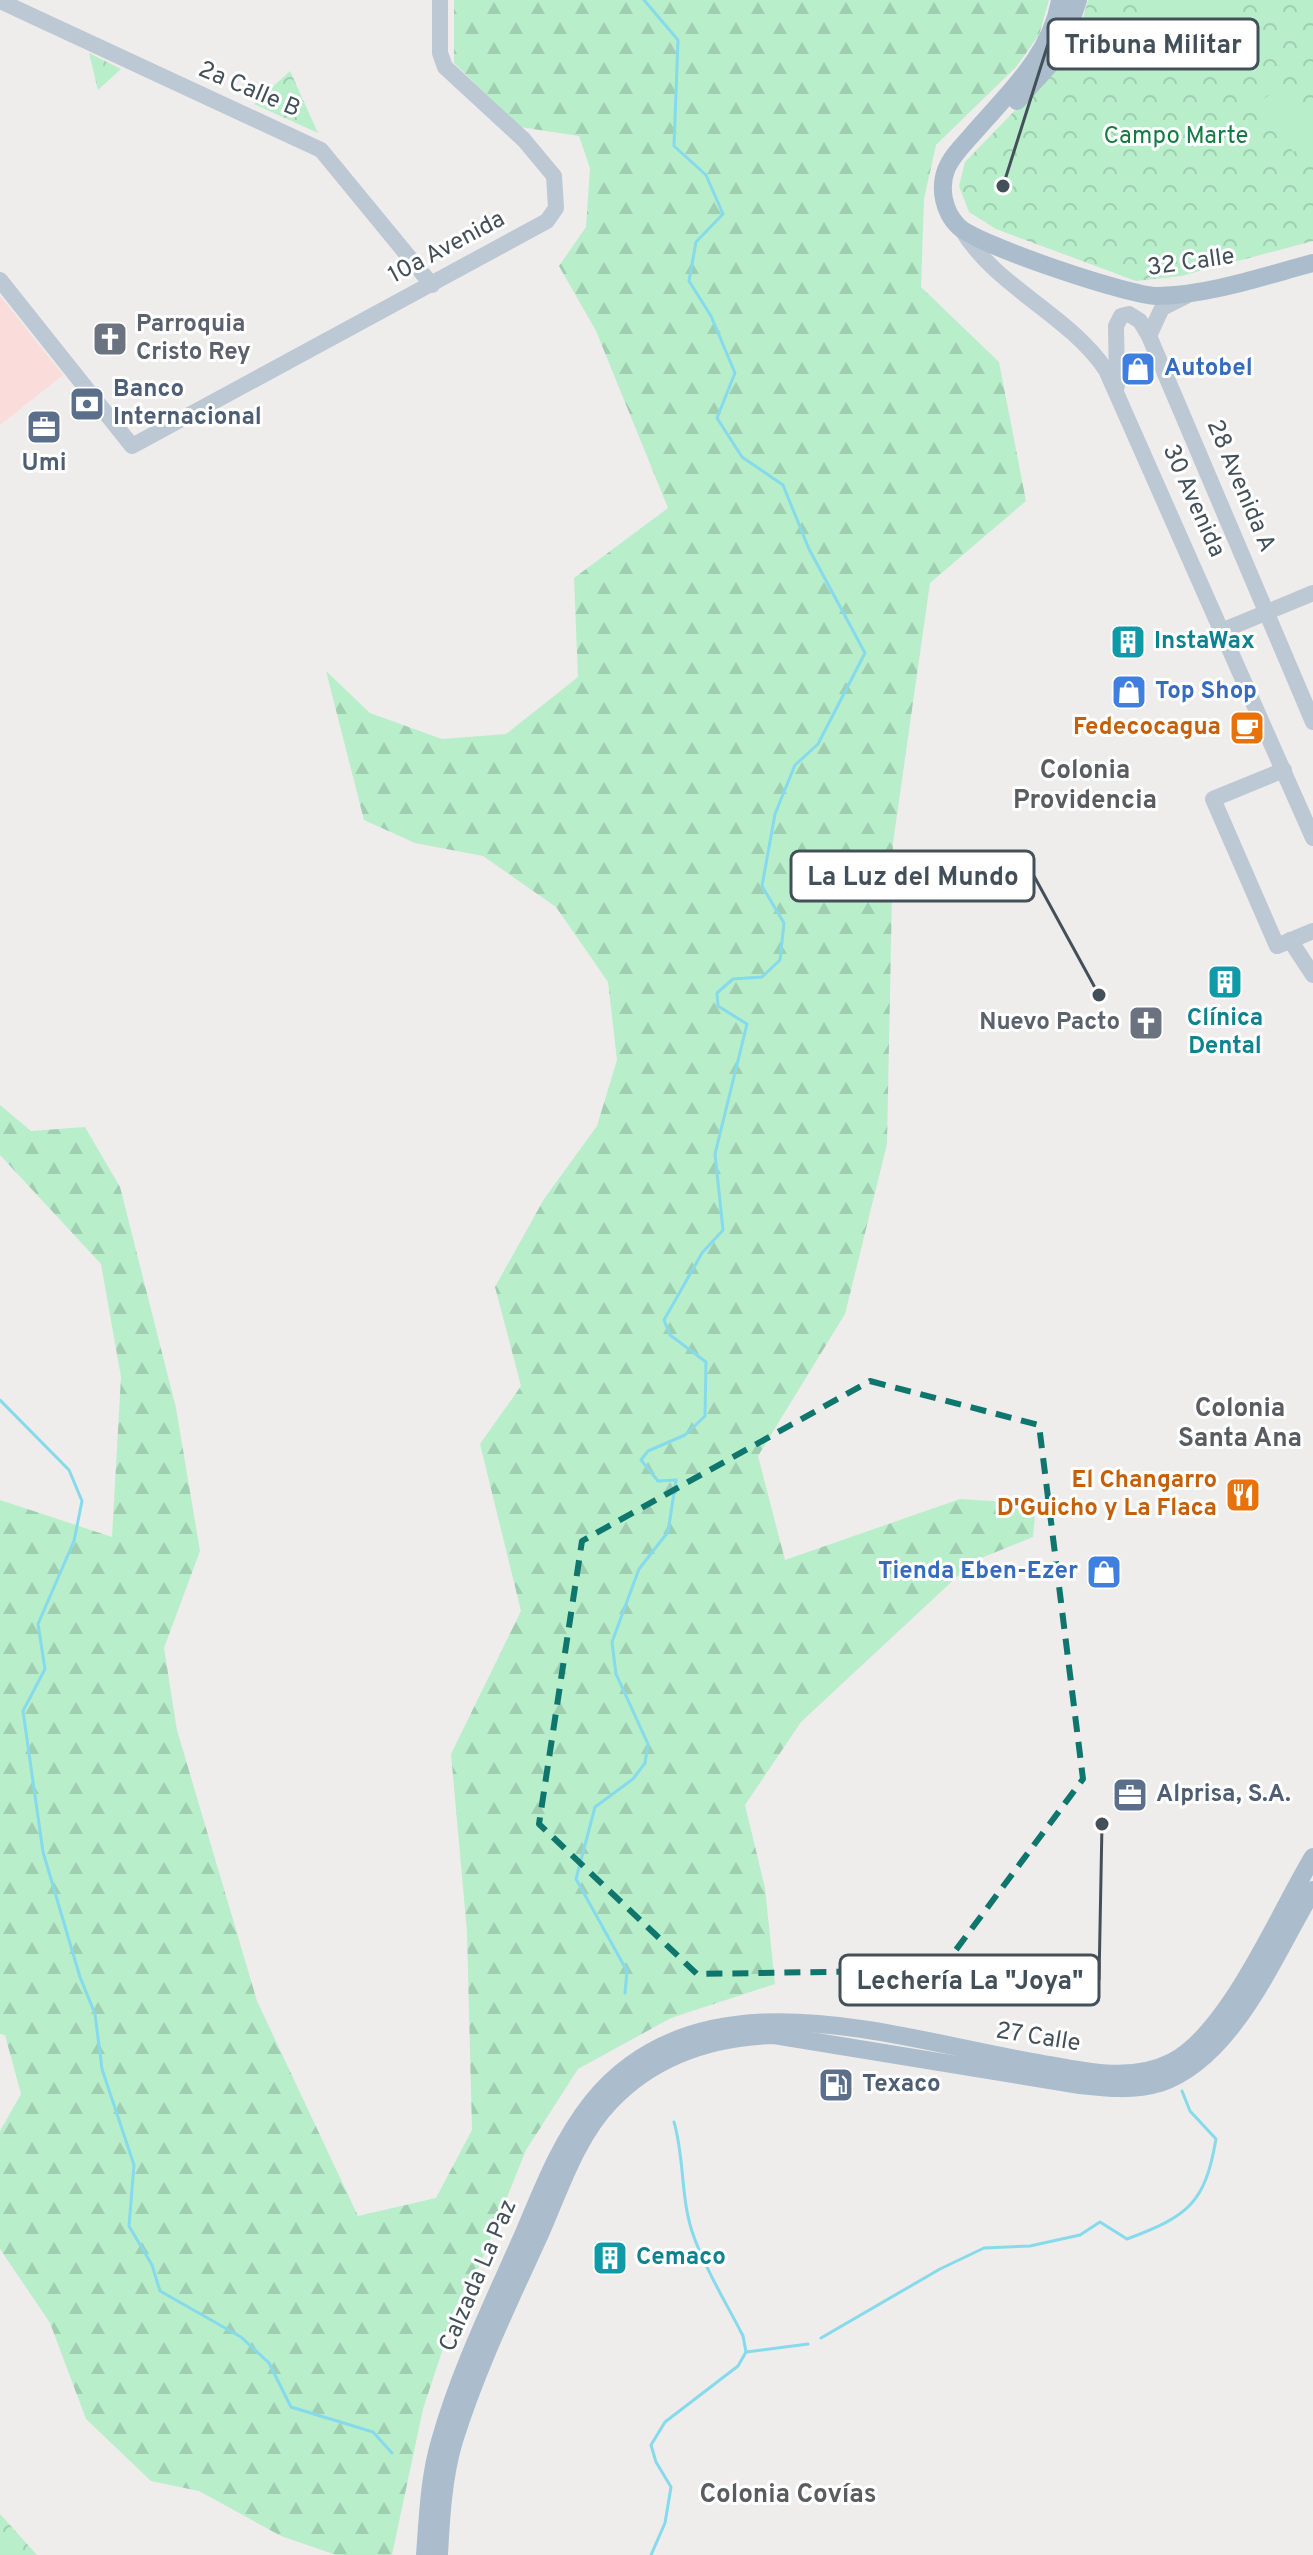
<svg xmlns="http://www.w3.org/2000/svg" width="1313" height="2555" viewBox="0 0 1313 2555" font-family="Overpass,sans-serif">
  <defs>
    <pattern id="forest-firs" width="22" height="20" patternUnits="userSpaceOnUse" patternTransform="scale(2)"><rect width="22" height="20" fill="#b9eecb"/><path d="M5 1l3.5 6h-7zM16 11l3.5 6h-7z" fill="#a0ceb1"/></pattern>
    <pattern id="park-crowns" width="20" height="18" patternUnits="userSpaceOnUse" patternTransform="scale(2)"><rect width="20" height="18" fill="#b9eecb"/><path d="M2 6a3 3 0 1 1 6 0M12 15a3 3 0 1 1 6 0" fill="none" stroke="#a0ceb1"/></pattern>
  </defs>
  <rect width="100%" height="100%" fill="#efecec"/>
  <polygon fill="#fadcda" points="0,296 63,375 0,425"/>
  <polygon fill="url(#forest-firs)" points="454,0 1049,0 1039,35 1016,67 936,145 924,199 921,287 999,362 1026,501 930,583 893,843 887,1144 845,1314 758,1456 785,1560 960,1499 1036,1504 1033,1537 974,1561 801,1722 745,1805 765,1888 775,1984 671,2018 578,2069 526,2150 479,2267 460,2297 423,2409 392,2555 336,2555 281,2536 199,2491 151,2481 86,2419 50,2323 0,2249 0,2131 21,2094 5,2035 0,2034 0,1500 112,1537 121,1377 101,1264 0,1155 0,1105 31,1131 85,1127 120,1187 176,1408 200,1551 164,1648 177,1730 257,2001 358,2216 436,2198 472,2130 467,1932 451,1754 521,1611 480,1444 521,1386 495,1287 544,1199 597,1126 617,1060 608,982 556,907 483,856 415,843 364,820 326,671 370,713 442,739 506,734 578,677 574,578 668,508 596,331 559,266 586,227 590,168 579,136 520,127 454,63"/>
  <g fill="url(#park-crowns)">
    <polygon points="1088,0 1313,0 1313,241 1181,276 1136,281 996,229 969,212 959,186 965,162 1054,70 1079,32"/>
    <polygon points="89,53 121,69 98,90"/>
    <polygon points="290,71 318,133 254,104"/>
    <polygon points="0,2514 37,2555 0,2555"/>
  </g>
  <g fill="#b9eecb">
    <polygon points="1165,0 1178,0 1200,34 1179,47 1154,7"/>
    <polygon points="1192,0 1221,0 1230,15 1209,28"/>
    <polygon points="1284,86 1313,130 1313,139 1293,152 1260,101"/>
  </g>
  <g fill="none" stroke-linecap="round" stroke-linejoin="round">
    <g stroke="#85daec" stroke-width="3">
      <polyline points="0,1400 69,1470 82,1501 74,1541 38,1624 45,1669 23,1711 43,1852 80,1977 95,2014 102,2069 134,2165 129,2226 152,2265 160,2291 241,2337 269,2363 291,2407 373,2432 392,2453"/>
      <polyline points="625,1993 627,1971 576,1879 595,1807 633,1779 645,1763 648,1744 616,1674 612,1642 639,1569 668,1532 676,1480 658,1481 641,1460 648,1451 685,1435 705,1416 706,1362 670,1335 664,1320 702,1253 723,1230 715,1154 747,1024 718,1006 717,993 733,979 762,977 780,960 784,923 762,886 775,814 795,765 818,744 865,653 809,549 783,485 742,457 717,418 735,373 711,316 689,281 696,242 723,214 706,175 674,146 678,40 644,0"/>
      <path d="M821 2338 940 2269 984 2248 1030 2246 1080 2235 1100 2222 1127 2239C1188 2216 1205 2204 1216 2139L1190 2111 1182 2091"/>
      <polyline points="746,2352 808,2344"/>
      <path d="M651 2555 665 2523 671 2487 656 2462 651 2445 665 2422 738 2366 746 2352 743 2336C727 2304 706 2271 694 2237 680 2200 685 2159 674 2122"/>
    </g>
    <g stroke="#bcc8d4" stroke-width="16">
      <polyline points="0,1 321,150 432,285"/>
      <path d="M962 230C997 288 1068 314 1106 370L1313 838"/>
      <polyline points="0,280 132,446 547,221 556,208 554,176 524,140 445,67 440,53 440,0"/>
      <polyline points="1149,336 1162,308 1186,296"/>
      <polyline points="1117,386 1116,326 1121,316 1129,314 1140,321 1149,336 1313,722"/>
      <polyline points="1224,630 1313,593"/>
      <polyline points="1284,770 1213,799 1277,946 1313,931"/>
      <polyline points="1290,940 1313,975"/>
    </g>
    <g stroke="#abbdcc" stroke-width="18">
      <path d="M1060 0C1051 56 1006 95 971 136 962 146 951 157 946 170 939 189 944 212 958 226 977 245 1132 297 1158 296 1209 295 1264 276 1313 263"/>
      <polyline points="1017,101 1060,53 1078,0"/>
      <path d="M425 2555C428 2517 429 2478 440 2441 460 2370 494 2301 524 2233 543 2188 561 2141 592 2102 700 1968 892 2038 1033 2062 1078 2070 1129 2084 1172 2062 1229 2033 1279 1913 1313 1857"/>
      <path d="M439 2555C441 2517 443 2478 454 2441 476 2370 509 2302 540 2234 560 2189 576 2137 611 2101 655 2055 711 2037 774 2035L1080 2085C1106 2088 1134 2091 1160 2083 1234 2058 1275 1953 1313 1890"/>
    </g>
  </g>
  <path fill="none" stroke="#0f766e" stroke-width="6" stroke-dasharray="16 10" stroke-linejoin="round" d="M870 1381 1039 1425 1083 1779 941 1970 697 1974 539 1824 582 1541Z"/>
  <defs>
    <symbol id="church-square" viewBox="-11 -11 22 22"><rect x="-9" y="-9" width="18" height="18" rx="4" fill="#6b7280" stroke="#fff"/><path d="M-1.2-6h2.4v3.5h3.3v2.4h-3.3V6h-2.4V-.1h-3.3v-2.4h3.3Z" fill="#fff"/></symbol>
    <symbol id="shop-square" viewBox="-11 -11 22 22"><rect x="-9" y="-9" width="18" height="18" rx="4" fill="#3f7fe0" stroke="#fff"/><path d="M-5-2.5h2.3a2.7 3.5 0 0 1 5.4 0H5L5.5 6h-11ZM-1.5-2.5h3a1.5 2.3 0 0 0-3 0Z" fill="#fff"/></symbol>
    <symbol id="bank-square" viewBox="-11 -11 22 22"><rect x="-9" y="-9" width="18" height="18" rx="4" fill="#5c6f8a" stroke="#fff"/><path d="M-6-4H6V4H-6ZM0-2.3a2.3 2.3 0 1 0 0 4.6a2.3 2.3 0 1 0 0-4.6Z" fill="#fff"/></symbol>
    <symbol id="office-square" viewBox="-11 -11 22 22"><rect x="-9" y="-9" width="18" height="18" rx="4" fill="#5c6f8a" stroke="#fff"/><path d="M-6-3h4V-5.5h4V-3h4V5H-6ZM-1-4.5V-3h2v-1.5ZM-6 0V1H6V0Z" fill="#fff"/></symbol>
    <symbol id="building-square" viewBox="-11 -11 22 22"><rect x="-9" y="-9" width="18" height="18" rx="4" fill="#0f9aa8" stroke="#fff"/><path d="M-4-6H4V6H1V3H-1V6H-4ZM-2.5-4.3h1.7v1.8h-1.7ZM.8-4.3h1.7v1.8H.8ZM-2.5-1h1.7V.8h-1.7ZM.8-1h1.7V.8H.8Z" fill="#fff"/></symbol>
    <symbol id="cafe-square" viewBox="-11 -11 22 22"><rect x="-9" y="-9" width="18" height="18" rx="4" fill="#e8710a" stroke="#fff"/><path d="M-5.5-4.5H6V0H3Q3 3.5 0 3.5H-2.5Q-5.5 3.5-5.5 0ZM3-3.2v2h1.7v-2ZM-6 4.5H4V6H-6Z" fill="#fff"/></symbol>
    <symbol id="restaurant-square" viewBox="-11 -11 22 22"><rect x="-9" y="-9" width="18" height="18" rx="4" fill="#e8710a" stroke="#fff"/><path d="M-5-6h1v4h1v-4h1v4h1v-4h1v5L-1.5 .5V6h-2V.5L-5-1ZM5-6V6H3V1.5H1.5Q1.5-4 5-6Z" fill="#fff"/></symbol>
    <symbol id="fuel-square" viewBox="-11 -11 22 22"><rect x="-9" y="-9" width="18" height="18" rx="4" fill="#5c6f8a" stroke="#fff"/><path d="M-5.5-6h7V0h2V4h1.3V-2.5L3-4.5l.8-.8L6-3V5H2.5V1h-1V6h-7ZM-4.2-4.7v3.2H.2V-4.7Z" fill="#fff"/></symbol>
  </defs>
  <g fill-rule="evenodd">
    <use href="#church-square" x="90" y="319" width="40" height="40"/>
    <use href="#shop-square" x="1118" y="349" width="40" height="40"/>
    <use href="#bank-square" x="67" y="384" width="40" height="40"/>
    <use href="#office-square" x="24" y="407" width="40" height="40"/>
    <use href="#building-square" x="1108" y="622" width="40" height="40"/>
    <use href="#shop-square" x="1109" y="672" width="40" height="40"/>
    <use href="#cafe-square" x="1227" y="708" width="40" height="40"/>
    <use href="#building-square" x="1205" y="962" width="40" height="40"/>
    <use href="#church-square" x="1126" y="1003" width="40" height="40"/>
    <use href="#restaurant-square" x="1223" y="1475" width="40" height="40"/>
    <use href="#shop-square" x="1084" y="1552" width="40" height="40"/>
    <use href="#office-square" x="1110" y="1775" width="40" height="40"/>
    <use href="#fuel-square" x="816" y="2065" width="40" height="40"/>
    <use href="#building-square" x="590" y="2238" width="40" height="40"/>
  </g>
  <g text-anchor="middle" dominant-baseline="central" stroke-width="6" stroke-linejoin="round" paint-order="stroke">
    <g font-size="24" fill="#445059" stroke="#fff">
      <text transform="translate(249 90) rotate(23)">2a Calle B</text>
      <text transform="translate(447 248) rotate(-28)">10a Avenida</text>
      <text transform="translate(1191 263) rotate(-8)">32 Calle</text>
      <text transform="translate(1240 486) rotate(67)">28 Avenida A</text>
      <text transform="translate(1193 501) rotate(66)">30 Avenida</text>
      <text transform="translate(1038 2038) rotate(9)">27 Calle</text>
      <text transform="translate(479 2276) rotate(-67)">Calzada La Paz</text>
    </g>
    <g font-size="24" fill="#167a44" stroke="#fff">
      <text x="1176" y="137">Campo Marte</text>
    </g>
    <g font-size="24" font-weight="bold" fill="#5b616d" stroke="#fff" text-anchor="start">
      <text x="136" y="325">Parroquia<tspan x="136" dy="28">Cristo Rey</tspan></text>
      <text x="1120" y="1023" text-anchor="end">Nuevo Pacto</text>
    </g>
    <g font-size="24" font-weight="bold" fill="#366cbe" stroke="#fff" text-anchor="start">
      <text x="1164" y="369">Autobel</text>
      <text x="1155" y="692">Top Shop</text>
      <text x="1078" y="1572" text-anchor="end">Tienda Eben-Ezer</text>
    </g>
    <g font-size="24" font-weight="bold" fill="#4e5e75" stroke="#fff" text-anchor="start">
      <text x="113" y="390">Banco<tspan x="113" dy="28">Internacional</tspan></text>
      <text x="44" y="464" text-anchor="middle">Umi</text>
      <text x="1156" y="1795">Alprisa, S.A.</text>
      <text x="862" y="2085">Texaco</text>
    </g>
    <g font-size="24" font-weight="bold" fill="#0d838f" stroke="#fff" text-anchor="start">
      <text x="1154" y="642">InstaWax</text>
      <text x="1225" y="1019" text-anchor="middle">Clínica<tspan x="1225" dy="28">Dental</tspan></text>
      <text x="636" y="2258">Cemaco</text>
    </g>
    <g font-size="24" font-weight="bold" fill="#c56008" stroke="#fff" text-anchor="end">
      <text x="1221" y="728">Fedecocagua</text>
      <text x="1217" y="1481">El Changarro<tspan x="1217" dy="28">D'Guicho y La Flaca</tspan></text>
    </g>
    <g font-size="26" font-weight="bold" fill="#595d61" stroke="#fff">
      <text x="1085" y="771">Colonia<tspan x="1085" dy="30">Providencia</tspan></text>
      <text x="1240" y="1409">Colonia<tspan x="1240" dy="30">Santa Ana</tspan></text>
      <text x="788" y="2495">Colonia Covías</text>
    </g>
  </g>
  <path fill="none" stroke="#445059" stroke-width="3" d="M1003 186L1048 44M1099 995L1034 876M1102 1824L1099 1980"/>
  <g fill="#445059" stroke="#fff" stroke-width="3">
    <circle cx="1003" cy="186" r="8"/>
    <circle cx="1099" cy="995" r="8"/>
    <circle cx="1102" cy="1824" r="8"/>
  </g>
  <g fill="#fff" stroke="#445059" stroke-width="3">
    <rect x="1048" y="19" width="210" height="50" rx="8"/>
    <rect x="791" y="851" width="243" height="50" rx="8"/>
    <rect x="840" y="1955" width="259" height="50" rx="8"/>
  </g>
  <g font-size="26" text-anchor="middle" font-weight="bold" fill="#445059">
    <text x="1153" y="53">Tribuna Militar</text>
    <text x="913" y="885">La Luz del Mundo</text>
    <text x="970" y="1989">Lechería La "Joya"</text>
  </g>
</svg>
